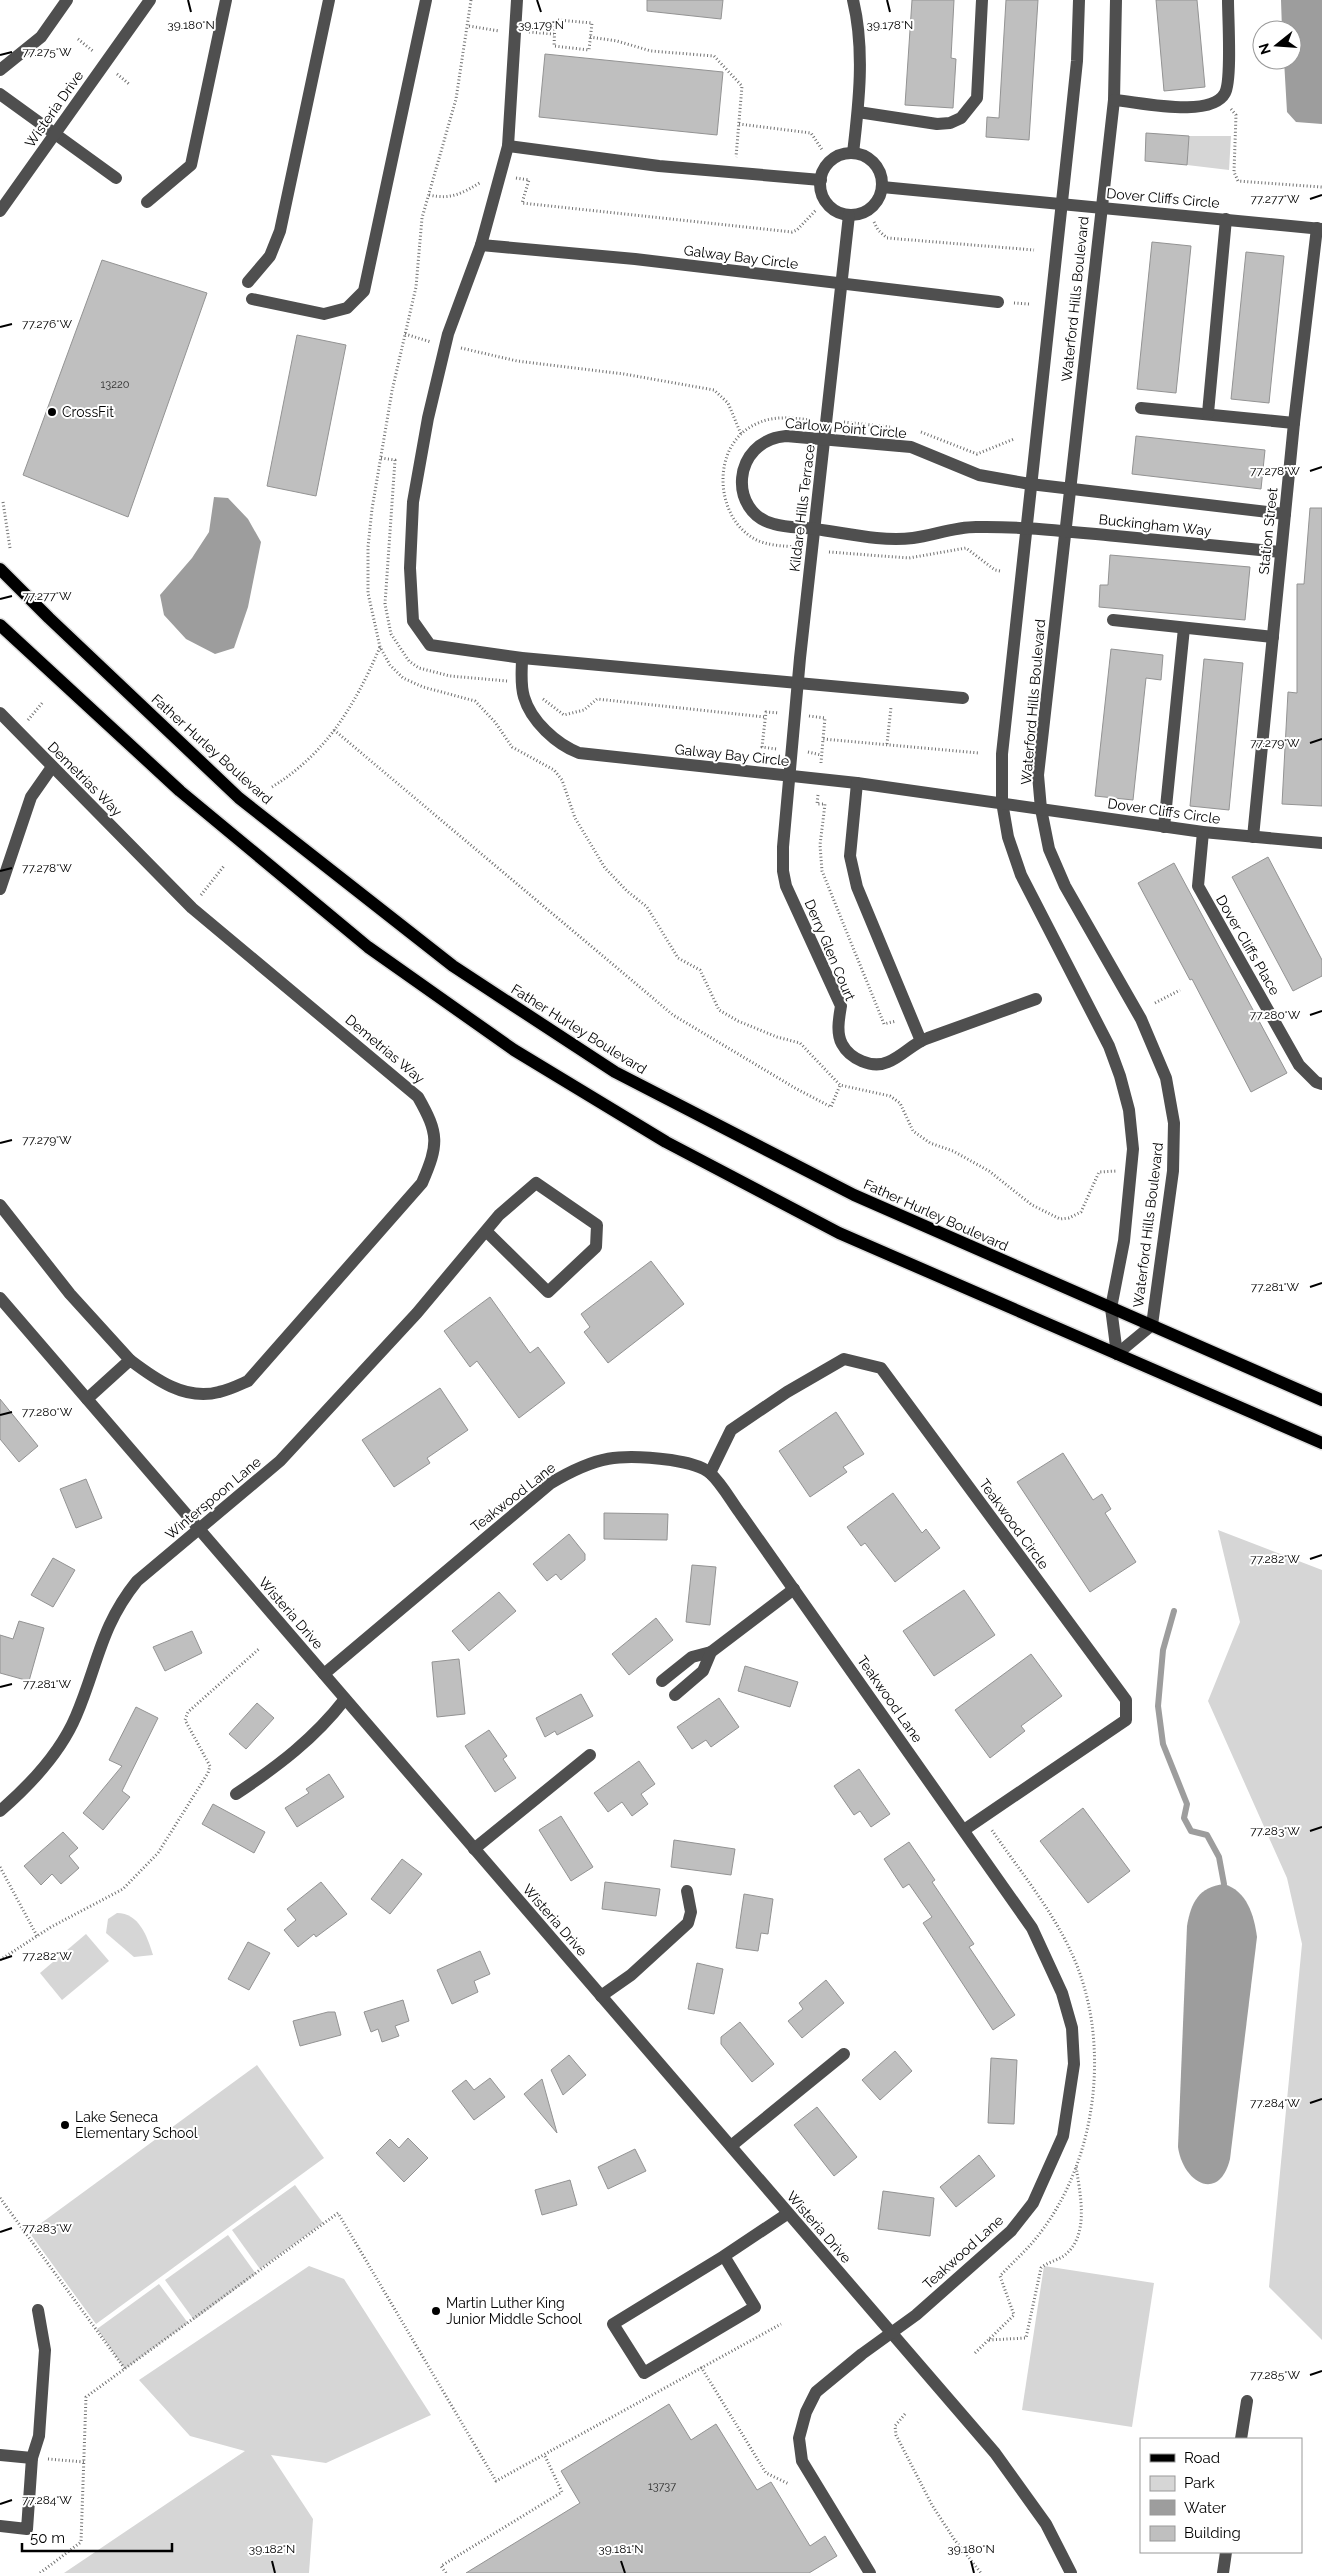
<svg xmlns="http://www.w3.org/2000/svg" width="1322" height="2573" viewBox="0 0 1322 2573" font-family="Raleway,sans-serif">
  <rect width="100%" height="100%" fill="#fff"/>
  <g fill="#d6d6d6">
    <polygon points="1189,136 1231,136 1229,170 1187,165"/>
    <polygon points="1218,1530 1322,1570 1322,2340 1269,2287 1302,1944 1287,1878 1208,1701 1240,1622"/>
    <path d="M117 1913C139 1913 147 1936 153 1955L134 1957 106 1933 108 1919Z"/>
    <polygon points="86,1934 109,1961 62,2000 40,1973"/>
    <polygon points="257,2065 324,2158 96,2324 29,2232"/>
    <polygon points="295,2185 323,2223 260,2269 232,2230"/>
    <polygon points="228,2235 256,2274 194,2320 165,2280"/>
    <polygon points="309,2266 344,2279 431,2415 326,2463 271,2455 313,2519 309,2573 64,2573 245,2451 190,2436 139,2380"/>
    <polygon points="1044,2266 1154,2283 1132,2427 1022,2410"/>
    <polygon points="159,2284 188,2323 125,2369 97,2329"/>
  </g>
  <g fill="#9d9d9d">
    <polygon points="1281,0 1322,0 1322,124 1296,122 1287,112 1284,60 1292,60 1292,30 1282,30"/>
    <polygon points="214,497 228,498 248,519 261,542 248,607 234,648 215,654 186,639 164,615 160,595 192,558 209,532"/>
    <path d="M1224 1884C1247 1891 1254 1915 1257 1937L1230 2159C1219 2203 1183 2183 1178 2147L1187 1926C1191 1902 1199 1887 1224 1884Z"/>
  </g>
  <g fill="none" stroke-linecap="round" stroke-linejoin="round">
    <polyline stroke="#9d9d9d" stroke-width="6" points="1174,1611 1163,1650 1158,1706 1163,1744 1187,1804 1184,1818 1191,1831 1207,1835 1219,1857 1224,1884"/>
  </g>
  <g fill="#bfbfbf" stroke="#939393">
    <polygon points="647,0 723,0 721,19 647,11"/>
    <polygon points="912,0 954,0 951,58 956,59 953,108 905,105"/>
    <polygon points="1006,0 1038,0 1029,140 986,137 987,117 999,118"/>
    <polygon points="1156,0 1197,0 1205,87 1164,91"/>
    <polygon points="545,54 723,72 717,135 539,117"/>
    <polygon points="1146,133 1189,136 1187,165 1145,161"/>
    <polygon points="1152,242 1191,246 1176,393 1137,389"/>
    <polygon points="1246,252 1284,256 1269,403 1231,399"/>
    <polygon points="102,260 207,293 128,517 23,475"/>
    <polygon points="297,335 346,345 316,496 267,486"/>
    <polygon points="1136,436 1265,450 1261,489 1132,474"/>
    <polygon points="1310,508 1322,508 1322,806 1282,804 1288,692 1297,693 1297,584 1304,584"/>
    <polygon points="1110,555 1250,567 1245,620 1099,607 1100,585 1108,585"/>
    <polygon points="1111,649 1163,655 1161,680 1146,678 1133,800 1095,796"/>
    <polygon points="1204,659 1243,663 1229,810 1190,806"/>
    <polygon points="1268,857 1322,960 1322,976 1293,991 1232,877"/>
    <polygon points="1174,863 1287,1073 1251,1092 1192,979 1190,980 1138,883"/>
    <polygon points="651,1261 684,1304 608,1363 584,1332 590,1327 581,1314"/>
    <polygon points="490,1297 530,1353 538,1347 565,1383 519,1418 477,1361 470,1367 444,1331"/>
    <polygon points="440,1388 468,1430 427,1458 430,1463 394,1487 362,1440"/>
    <polygon points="0,1399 38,1446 19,1462 0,1439"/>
    <polygon points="836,1412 864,1454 843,1467 847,1472 810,1497 779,1451"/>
    <polygon points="1063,1453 1093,1500 1102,1494 1111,1509 1105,1513 1136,1562 1090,1592 1017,1482"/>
    <polygon points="86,1479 102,1518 76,1528 60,1489"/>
    <polygon points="893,1493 922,1533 926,1529 940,1548 895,1582 865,1543 861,1546 847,1527"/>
    <polygon points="604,1513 668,1514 667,1540 604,1539"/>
    <polygon points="569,1534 585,1554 585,1560 561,1580 556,1574 547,1581 533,1564"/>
    <polygon points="53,1558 75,1570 53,1607 31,1595"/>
    <polygon points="692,1565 716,1567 710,1625 686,1622"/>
    <polygon points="964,1590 995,1635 934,1676 903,1631"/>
    <polygon points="499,1592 516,1611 469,1651 452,1631"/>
    <polygon points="656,1618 673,1640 629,1675 612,1654"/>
    <polygon points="19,1621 44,1628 29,1681 0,1673 0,1635 13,1639"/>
    <polygon points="192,1631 202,1653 165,1671 153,1647"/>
    <polygon points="1031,1654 1062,1696 1021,1726 1025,1731 990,1758 955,1710"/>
    <polygon points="459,1659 465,1714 437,1717 432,1662"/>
    <polygon points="745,1666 798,1682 790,1707 738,1691"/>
    <polygon points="581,1694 593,1716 557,1735 555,1731 545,1737 536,1718"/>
    <polygon points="719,1698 739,1727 711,1747 706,1740 692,1749 677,1727"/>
    <polygon points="257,1703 274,1718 246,1749 229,1734"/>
    <polygon points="136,1707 158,1718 122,1791 130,1797 103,1830 83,1813 122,1766 109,1760"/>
    <polygon points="489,1730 507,1756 503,1759 516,1778 495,1792 465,1746"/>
    <polygon points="639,1761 655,1784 641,1794 648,1804 632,1816 622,1802 608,1812 594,1793"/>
    <polygon points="859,1769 890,1814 871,1827 860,1811 854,1815 834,1786"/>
    <polygon points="329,1774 344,1797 297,1827 285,1808 309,1793 306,1789"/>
    <polygon points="213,1804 265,1832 254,1853 202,1824"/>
    <polygon points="1083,1808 1130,1871 1088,1903 1040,1841"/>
    <polygon points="561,1816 593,1867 571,1881 539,1830"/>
    <polygon points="63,1832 78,1848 69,1856 79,1868 61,1884 52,1874 41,1885 24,1866"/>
    <polygon points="674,1840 735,1849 731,1875 671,1867"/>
    <polygon points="909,1842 935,1880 932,1882 974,1944 969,1947 1015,2015 993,2030 923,1923 932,1917 909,1884 903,1888 884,1859"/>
    <polygon points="402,1859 422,1874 390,1914 371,1899"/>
    <polygon points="321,1882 347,1914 316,1937 314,1934 298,1947 284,1930 296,1920 287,1909"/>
    <polygon points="605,1882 660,1889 656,1916 602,1909"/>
    <polygon points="744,1894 773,1899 768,1934 761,1933 758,1951 736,1948"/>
    <polygon points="248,1942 270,1953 249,1990 228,1979"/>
    <polygon points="480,1951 490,1974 474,1981 478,1992 452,2004 437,1970"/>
    <polygon points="697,1963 723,1969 714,2014 688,2009"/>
    <polygon points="826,1980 844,2003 802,2038 788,2021 803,2009 799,2003"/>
    <polygon points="403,2000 409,2021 395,2026 399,2036 382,2042 378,2029 371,2032 364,2012"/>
    <polygon points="328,2012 335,2012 341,2035 300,2046 293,2021"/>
    <polygon points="740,2022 774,2064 752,2082 721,2044 721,2037"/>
    <polygon points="895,2051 912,2071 880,2100 862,2080"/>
    <polygon points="569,2055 586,2075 563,2095 551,2070"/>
    <polygon points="991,2058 1017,2060 1014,2124 988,2123"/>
    <polygon points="490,2078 505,2097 474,2120 452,2091 466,2080 474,2090"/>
    <polygon points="542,2079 557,2133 524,2094"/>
    <polygon points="817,2107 857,2157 834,2176 794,2125"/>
    <polygon points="408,2138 428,2158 404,2182 376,2153 390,2139 399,2148"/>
    <polygon points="635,2149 646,2171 608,2189 598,2167"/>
    <polygon points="979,2155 995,2176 956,2207 940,2187"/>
    <polygon points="570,2180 577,2205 542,2215 535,2190"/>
    <polygon points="883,2191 934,2198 930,2236 878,2229"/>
    <polygon points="669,2404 691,2440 716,2424 757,2490 771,2482 810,2546 825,2536 837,2556 809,2573 466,2573 580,2503 561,2471"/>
  </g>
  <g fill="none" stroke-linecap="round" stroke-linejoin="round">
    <defs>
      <g id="major">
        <polyline points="0,569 49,618 239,798 453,966 615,1072 854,1195 1322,1400"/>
        <polyline points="0,625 180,791 368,947 514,1050 666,1142 839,1233 1322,1443"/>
      </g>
    </defs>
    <use href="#major" stroke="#dbdbdb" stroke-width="15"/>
    <g stroke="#717171" stroke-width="3" stroke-dasharray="1 2.5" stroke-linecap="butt">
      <polyline points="471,0 456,99 422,218 416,287 392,391 372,509 368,547 368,593 380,647 390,665 403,678 423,687 475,701 495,722 512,747 554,770 562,780 575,818 605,868 627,891 647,907 678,958 700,970 719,1010 738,1021 777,1037 800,1043 840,1085 890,1096 900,1103 913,1131 930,1143 953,1151 989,1171 1032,1205 1060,1219 1069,1218 1081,1212 1099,1172 1117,1171"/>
      <polygon points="558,20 592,23 589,50 554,46 555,22"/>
      <polyline points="469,26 499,31"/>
      <polyline points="529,32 554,34"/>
      <polyline points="590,37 617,41 651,51 714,56 742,86 736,157"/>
      <polyline points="78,39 94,52"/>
      <polyline points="117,74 129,84"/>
      <polyline points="1231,109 1236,115 1234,172 1238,181 1322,187"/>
      <polyline points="739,124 811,133 823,151"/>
      <polyline points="516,178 529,180 522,203 792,232 797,230 816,210"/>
      <path d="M429 195C451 200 463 193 481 182"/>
      <polyline points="874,222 878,230 887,238 1034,250"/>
      <polyline points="1014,303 1029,304"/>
      <polyline points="405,334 431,342"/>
      <polyline points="461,348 517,361 624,374 714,390 728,403 741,434"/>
      <polyline points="844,422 890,427"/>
      <polyline points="921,432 977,454 1014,439"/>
      <polyline points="381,458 395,460 385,604 391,634 409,661 419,668 450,676 507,681"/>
      <polyline points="3,502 10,548"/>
      <path d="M798 547C784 546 766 546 753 538 714 515 711 444 756 424 774 415 792 418 812 420"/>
      <polyline points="829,552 909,558 966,548 995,570 1000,571"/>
      <polyline points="543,699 564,715 584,710 597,699 765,717"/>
      <polyline points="809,716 825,718 823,739"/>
      <polyline points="28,720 43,702"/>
      <polyline points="334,730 673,1015 795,1088 831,1107 840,1085"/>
      <polyline points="887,744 891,707"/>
      <polyline points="776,749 762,747 766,712 779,713"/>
      <polyline points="808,752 821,755"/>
      <polyline points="821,763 823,739 979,753"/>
      <path d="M272 787C327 753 355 705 380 647"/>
      <polyline points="818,795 817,804 825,804 820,845 822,871 884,1024 896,1021"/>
      <polyline points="201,895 224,866"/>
      <polyline points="1155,1003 1180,990"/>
      <polyline points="0,1867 37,1936"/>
      <polyline points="0,1960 51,1927 123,1889 158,1853 208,1773 210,1766 185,1720 188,1712 260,1648"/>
      <polyline points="0,2198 125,2369"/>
      <path d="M989 2340 1026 2338 1041 2268C1047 2262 1057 2261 1065 2255 1090 2234 1080 2195 1076 2166"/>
      <path d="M975 2353 1014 2315 1000 2276C1012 2263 1026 2251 1037 2237 1094 2166 1110 2056 1079 1971 1060 1919 1022 1874 991 1829"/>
      <polyline points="701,2367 766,2473 789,2484"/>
      <polyline points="905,2414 895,2426 896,2435 932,2505 954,2539 981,2573"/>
      <polyline points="48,2459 84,2462"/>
      <polyline points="40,2573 81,2542 86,2397 338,2213 496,2481 781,2324"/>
      <polyline points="446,2573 441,2566 562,2492 544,2454"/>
    </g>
    <g stroke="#4f4f4f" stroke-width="12">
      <polyline points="517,0 508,146 481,245 448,334 428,418 413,502 410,568 413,621 430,645 522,658 963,698"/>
      <path d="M853 0C865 49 859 103 853 153"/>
      <polyline points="1079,0 1077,61 1070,128 1002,754 1002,802 1008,837 1021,875 1109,1046 1120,1076 1129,1110 1133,1149 1124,1241 1111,1308 1117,1354"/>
      <polyline points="1116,0 1114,100 1038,775 1041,809 1049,849 1065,886 1141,1019 1166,1078 1174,1123 1173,1171 1152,1325 1117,1354"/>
      <polyline points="0,70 41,37 67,0"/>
      <polyline points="0,94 116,178"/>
      <path d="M1114 100C1140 102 1211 119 1225 93 1232 80 1228 18 1228 0"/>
      <polyline points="858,112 937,124 950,123 961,118 977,98 982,0"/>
      <polyline points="508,146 659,166 821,180"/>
      <circle cx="851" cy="184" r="31"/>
      <polyline points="882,187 1322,229"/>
      <polyline points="147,202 191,165 226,0"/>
      <polyline points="0,211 150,0"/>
      <path d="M849 215 800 658 783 847V871L786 886 841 1006C839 1018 836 1033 842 1044 850 1059 872 1069 888 1062 903 1056 913 1043 928 1038 964 1025 1000 1012 1036 999"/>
      <polyline points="481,245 635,259 998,302"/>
      <polyline points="248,282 270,256 280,231 329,0"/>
      <polyline points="252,299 324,314 347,308 364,291 426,0"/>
      <polyline points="1141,408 1294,423"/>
      <polyline points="1208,413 1226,219"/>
      <path d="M1281 552C1226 547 1171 541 1116 536 1070 532 1022 526 976 527 955 527 934 535 913 538 881 542 846 533 815 529 801 527 787 528 774 524 728 513 731 441 786 436L911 447 979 475 1030 484 1285 514"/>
      <polyline points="1113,620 1273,637"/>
      <path d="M522 658C522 670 520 684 524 697 531 721 556 744 579 753L857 783 1203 832 1322 843"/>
      <path d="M0 713 192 908 418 1097C439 1134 439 1144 422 1183L248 1381C239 1385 229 1390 219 1392 185 1401 155 1379 130 1360L87 1399"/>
      <polyline points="857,783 850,856 857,887 921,1041"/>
      <polyline points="1164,827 1184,628"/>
      <polyline points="1203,832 1198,886 1299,1065 1316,1082 1322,1084"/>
      <polyline points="1253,837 1294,423 1317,228"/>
      <polyline points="0,889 31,797 52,767"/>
      <polyline points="0,1205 70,1294 130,1360"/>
      <polyline points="0,1298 995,2453 1046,2524 1071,2573"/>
      <polyline points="710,1473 731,1430 787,1392 844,1359 881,1368 1126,1700 1126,1720 964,1830"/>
      <path d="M324 1674 551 1483C596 1456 619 1453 671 1460 683 1462 701 1465 710 1473 722 1484 731 1501 740 1513L1032 1928 1062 1993 1072 2028 1074 2064 1063 2136 1033 2203 1011 2231 916 2315 862 2354 816 2392 806 2412 799 2438 802 2461 870 2573"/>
      <polyline points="662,1681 692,1657 711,1652"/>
      <polyline points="675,1695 703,1671 711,1652 794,1589"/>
      <path d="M236 1794C278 1766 314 1739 345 1699"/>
      <path d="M0 1811C30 1785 60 1754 76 1716 98 1665 100 1627 137 1581L280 1461 417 1313 499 1215 536 1183 597 1225 596 1247 548 1292 486 1231"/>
      <polyline points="474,1849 590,1755"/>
      <polyline points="601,1996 631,1975 688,1923 691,1912 687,1891"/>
      <polyline points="731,2146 844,2054"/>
      <polyline points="724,2256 755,2307 644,2373 613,2324 724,2256 787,2214"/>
      <polyline points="1241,2439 1247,2401"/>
      <polyline points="0,2455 32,2458"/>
      <polyline points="0,2526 27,2529 32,2458 39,2436 45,2350 38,2310"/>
      <polyline points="1223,2573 1226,2552"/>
    </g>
    <use href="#major" stroke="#000" stroke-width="12"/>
  </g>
  <path fill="none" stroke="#000" stroke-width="2" d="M188 0 191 12M537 0 541 12M887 0 890 12M0 55 12 52M1310 199 1322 195M0 327 12 324M1310 471 1322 467M0 599 12 596M1310 743 1322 739M0 871 12 868M1310 1015 1322 1011M0 1143 12 1140M1310 1287 1322 1283M0 1415 12 1412M1310 1559 1322 1555M0 1687 12 1684M1310 1831 1322 1827M0 1960 12 1956M1310 2103 1322 2099M0 2232 12 2228M1310 2375 1322 2371M0 2504 12 2500M272 2561 275 2573M621 2561 625 2573M971 2561 974 2573"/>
  <g fill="#000" stroke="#fff" stroke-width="2">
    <circle cx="52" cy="412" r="5"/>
    <circle cx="65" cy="2125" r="5"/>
    <circle cx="436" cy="2311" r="5"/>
  </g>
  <g text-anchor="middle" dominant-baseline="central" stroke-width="4" stroke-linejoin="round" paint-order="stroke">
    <g font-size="11" fill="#303030">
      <text x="115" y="384">13220</text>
      <text x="662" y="2486">13737</text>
    </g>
    <g font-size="14" fill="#000" stroke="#fff">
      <text transform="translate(54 109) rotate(-55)">Wisteria Drive</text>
      <text transform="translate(1163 198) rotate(5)">Dover Cliffs Circle</text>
      <text transform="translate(741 257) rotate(7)">Galway Bay Circle</text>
      <text transform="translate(1075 299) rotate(-84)">Waterford Hills Boulevard</text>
      <text transform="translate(846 428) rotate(5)">Carlow Point Circle</text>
      <text transform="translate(802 508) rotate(-83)">Kildare Hills Terrace</text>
      <text transform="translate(1155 525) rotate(6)">Buckingham Way</text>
      <text transform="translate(1268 531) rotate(-84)">Station Street</text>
      <text transform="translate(1033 702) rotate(-85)">Waterford Hills Boulevard</text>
      <text transform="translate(212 749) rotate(42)">Father Hurley Boulevard</text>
      <text transform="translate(732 755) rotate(6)">Galway Bay Circle</text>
      <text transform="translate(85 779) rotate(45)">Demetrias Way</text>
      <text transform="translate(1164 811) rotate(8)">Dover Cliffs Circle</text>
      <text transform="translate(1248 945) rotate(60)">Dover Cliffs Place</text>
      <text transform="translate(830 950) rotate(67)">Derry Glen Court</text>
      <text transform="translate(579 1029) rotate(32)">Father Hurley Boulevard</text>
      <text transform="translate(385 1049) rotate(40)">Demetrias Way</text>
      <text transform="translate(936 1215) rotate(24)">Father Hurley Boulevard</text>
      <text transform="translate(1148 1225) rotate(-83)">Waterford Hills Boulevard</text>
      <text transform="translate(513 1497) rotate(-38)">Teakwood Lane</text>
      <text transform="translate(213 1498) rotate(-40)">Winterspoon Lane</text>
      <text transform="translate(1014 1524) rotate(54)">Teakwood Circle</text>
      <text transform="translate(291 1613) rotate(49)">Wisteria Drive</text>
      <text transform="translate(890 1699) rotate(55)">Teakwood Lane</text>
      <text transform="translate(555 1920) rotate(49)">Wisteria Drive</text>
      <text transform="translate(819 2227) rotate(49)">Wisteria Drive</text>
      <text transform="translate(963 2252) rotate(-42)">Teakwood Lane</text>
    </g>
    <g font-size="14" fill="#000" stroke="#fff" text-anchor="start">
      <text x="62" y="412">CrossFit</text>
      <text x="75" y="2117">Lake Seneca<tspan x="75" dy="16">Elementary School</tspan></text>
      <text x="446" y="2303">Martin Luther King<tspan x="446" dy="16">Junior Middle School</tspan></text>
    </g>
  </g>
  <g font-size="12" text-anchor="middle" fill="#000" stroke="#fff" stroke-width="4" stroke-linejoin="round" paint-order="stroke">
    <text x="191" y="29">39.180°N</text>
    <text x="541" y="29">39.179°N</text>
    <text x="890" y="29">39.178°N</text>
    <text x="47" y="56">77.275°W</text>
    <text x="1275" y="203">77.277°W</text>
    <text x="47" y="328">77.276°W</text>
    <text x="1275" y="475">77.278°W</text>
    <text x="47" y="600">77.277°W</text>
    <text x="1275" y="747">77.279°W</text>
    <text x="47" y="872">77.278°W</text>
    <text x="1275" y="1019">77.280°W</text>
    <text x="47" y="1144">77.279°W</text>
    <text x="1275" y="1291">77.281°W</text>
    <text x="47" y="1416">77.280°W</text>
    <text x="1275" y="1563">77.282°W</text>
    <text x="47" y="1688">77.281°W</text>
    <text x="1275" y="1835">77.283°W</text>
    <text x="47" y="1960">77.282°W</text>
    <text x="1275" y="2107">77.284°W</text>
    <text x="47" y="2232">77.283°W</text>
    <text x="1275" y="2379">77.285°W</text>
    <text x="47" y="2504">77.284°W</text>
    <text x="272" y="2553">39.182°N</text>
    <text x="621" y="2553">39.181°N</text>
    <text x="971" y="2553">39.180°N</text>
  </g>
  <rect x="1140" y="2438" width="162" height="115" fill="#ffffff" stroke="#999999"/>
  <rect x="1150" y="2454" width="25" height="8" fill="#000000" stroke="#999999"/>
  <text x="1184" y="2463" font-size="15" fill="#000000">Road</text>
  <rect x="1150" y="2476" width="25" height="15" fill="#d6d6d6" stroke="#999999"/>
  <text x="1184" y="2488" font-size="15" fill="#000000">Park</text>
  <rect x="1150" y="2500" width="25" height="15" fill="#9d9d9d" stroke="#999999"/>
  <text x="1184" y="2513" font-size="15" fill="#000000">Water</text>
  <rect x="1150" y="2526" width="25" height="15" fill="#bfbfbf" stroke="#999999"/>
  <text x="1184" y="2538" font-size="15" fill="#000000">Building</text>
  <g transform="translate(1277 45) rotate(253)"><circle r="24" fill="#ffffff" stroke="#999999"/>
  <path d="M0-4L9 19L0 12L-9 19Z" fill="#000000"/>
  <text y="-8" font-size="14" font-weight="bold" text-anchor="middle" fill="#000000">N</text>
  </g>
  <path d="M22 2543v8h150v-8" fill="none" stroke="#000000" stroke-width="2.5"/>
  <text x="30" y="2543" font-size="15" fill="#000000" stroke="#ffffff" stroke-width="4" paint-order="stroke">50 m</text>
</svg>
